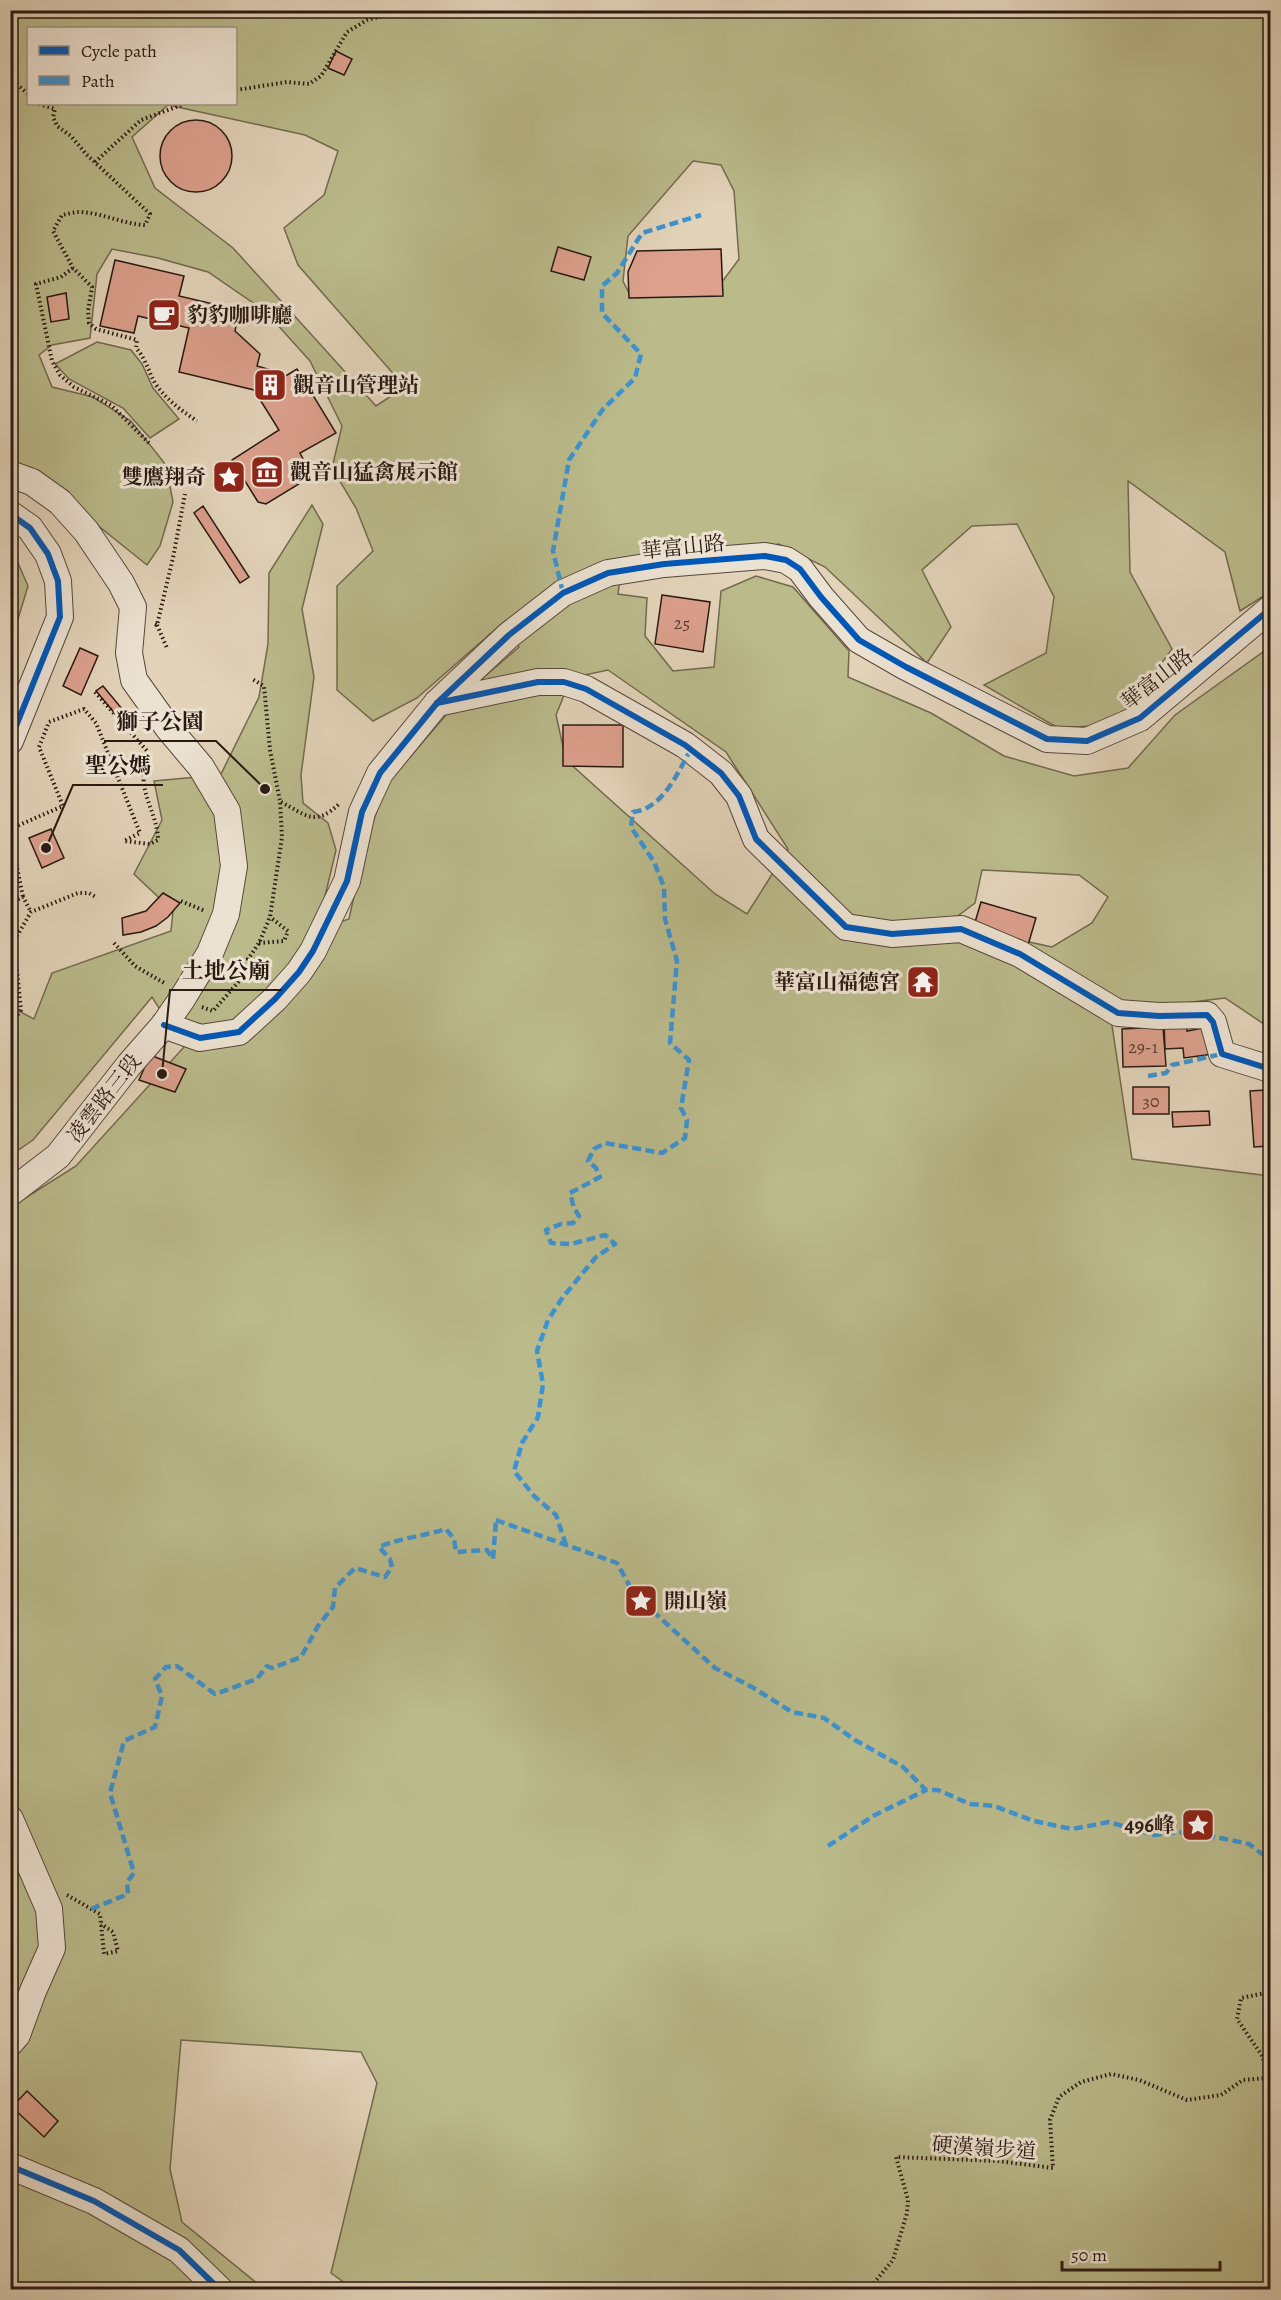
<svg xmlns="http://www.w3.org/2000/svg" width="1281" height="2300" viewBox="0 0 1281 2300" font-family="Alegreya,'Noto Serif TC',serif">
  <rect width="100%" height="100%" fill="#e2d3b9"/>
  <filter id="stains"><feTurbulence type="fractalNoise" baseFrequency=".00333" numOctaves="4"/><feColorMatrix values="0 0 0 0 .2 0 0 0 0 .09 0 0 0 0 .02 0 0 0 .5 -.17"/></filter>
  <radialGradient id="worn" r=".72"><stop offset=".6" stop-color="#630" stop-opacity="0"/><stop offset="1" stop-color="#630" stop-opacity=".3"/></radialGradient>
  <g fill="#baba8b" stroke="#726a4e" stroke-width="1.5" fill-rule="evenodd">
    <path d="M11 11H1270V592L1240 611 1225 552 1128 481 1130 572 1172 649 1124 714 1091 726 1058 728 984 685 1046 653 1054 597 1017 524 972 526 922 570 951 627 927 663 825 567 779 544 622 565 618 594 647 598 645 636 673 671 714 667 721 591 756 576 793 587 849 651 848 677 931 713 1004 756 1074 776 1128 768 1175 715 1270 647V1028L1225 998 1110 1012 1132 1159 1270 1176V2289H353L331 2273 377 2083 361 2052 181 2040 170 2169 182 2222 264 2289H11V1207L76 1166 184 1047 152 997 33 1140 11 1155V1007L34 1019 52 973 171 931 173 911 134 874 162 820 154 781 220 775 222 772 259 697 268 644 269 573 312 505 323 524 302 609 314 677 301 775 303 803 328 823 336 850 321 913 323 928 349 919 367 838 387 784 463 695 519 647 505 621 417 698 373 721 337 690V586L373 551 356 508 332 468 342 426 310 361 265 311 208 272 158 258 112 249 97 274 90 338 52 345 39 355 52 387 93 397 131 421 166 465 173 502 160 546 147 565 61 496 11 460ZM28 28H236V104H28ZM168 105 305 135 338 151 324 195 284 228 298 265 405 387 376 406 233 248 155 188 132 137ZM693 161 721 165 734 191 739 259 722 282 631 297 623 281 628 236ZM608 670 726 752 788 849 747 914 715 894 566 760 556 715 571 678ZM982 870 1079 875 1108 897 1092 923 1052 947 947 924 975 903Z"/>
    <polygon points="97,342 131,350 142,364 153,388 179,419 150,438 123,408 69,379 55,364"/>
    <polygon points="11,547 28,586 11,642"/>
  </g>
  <g fill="#dca08d" stroke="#291911" stroke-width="1.5">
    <polygon points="336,51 352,59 344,75 328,68"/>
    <circle cx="196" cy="156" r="36"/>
    <polygon points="558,247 591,257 584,280 551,271"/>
    <polygon points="721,249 723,296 629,298 628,272 637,251"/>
    <polygon points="115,260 184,276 179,296 239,310 235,331 260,354 257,366 274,371 279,380 297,369 336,433 300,453 312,476 266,504 258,502 232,460 279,430 254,390 179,372 189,328 138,316 134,333 100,326"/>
    <polygon points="66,293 69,319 51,322 47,297"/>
    <polygon points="203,506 249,577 240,583 194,513"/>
    <polygon points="662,595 710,602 703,652 655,644"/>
    <polygon points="80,648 98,656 81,695 63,686"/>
    <polygon points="103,686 123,710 116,715 96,691"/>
    <polygon points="563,725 623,725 623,767 563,766"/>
    <polygon points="51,829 64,858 42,868 29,838"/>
    <polygon points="163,893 180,903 168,917 156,926 141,932 123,935 122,918 146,911"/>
    <polygon points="981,902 1036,918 1028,945 973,929"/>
    <polygon points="1186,1021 1187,1031 1208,1027 1213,1054 1184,1058 1183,1048 1165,1049 1164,1022"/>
    <polygon points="1163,1027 1166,1066 1123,1067 1122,1029"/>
    <polygon points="150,1055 186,1069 175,1092 139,1080"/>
    <rect x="1133" y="1087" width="36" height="27"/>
    <polygon points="1266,1090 1269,1146 1254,1147 1250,1091"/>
    <polygon points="1267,1090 1270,1090 1270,1152"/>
    <polygon points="1209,1111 1210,1125 1173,1127 1172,1112"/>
    <polygon points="27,2091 58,2121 44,2137 12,2107"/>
  </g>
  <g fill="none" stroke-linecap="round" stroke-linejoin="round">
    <defs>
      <g id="minor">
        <polyline points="10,474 32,482 60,502 86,531 121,583 133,607 129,653 134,680 169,729 201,767 227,811 234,866 226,914 210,953 182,999 164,1025 129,1065 58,1156 10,1193"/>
        <polyline points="10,514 30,528 48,554 58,581 60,617 10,741"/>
        <polyline points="437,703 538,682 564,682 586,689 685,745 721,773 739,796 756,839 846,927 892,934 961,929 1020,954 1118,1013 1159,1016 1207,1015 1213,1022 1222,1054 1270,1069"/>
        <polyline points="164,1025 200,1038 239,1032 275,999 299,972 313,951 347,881 362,812 380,773 437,703 509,635 563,593 608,573 664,564 765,556 786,560 800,569 821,597 859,640 906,667 1047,739 1087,741 1140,718 1270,609"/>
        <polyline points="10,1819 49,1909 52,1948 33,1991 17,2035 10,2043"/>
        <polyline points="10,2166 94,2201 179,2250 220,2290"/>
      </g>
    </defs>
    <use href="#minor" stroke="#57483b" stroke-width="28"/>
    <g stroke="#291911" stroke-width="4" stroke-dasharray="1.5 3" stroke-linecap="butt">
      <polyline points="10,25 17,28 10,38"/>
      <polyline points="10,78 28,94"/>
      <polyline points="236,90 287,82 309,84 321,76 347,32 367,20 405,10"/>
      <path d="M39 104 55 109 53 117 57 126 71 136 86 154 150 214 145 225C123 224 103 213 80 212 74 212 68 214 62 215L53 231 73 268 92 287 88 311 89 323 96 329 137 340 136 348C148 362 148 373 157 386 168 401 182 411 197 421"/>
      <polyline points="95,162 141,120 184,104"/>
      <polyline points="73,268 61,277 36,284 52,361 60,375 74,387 111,405 150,444"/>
      <polyline points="155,624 157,625 173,558 185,494"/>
      <polyline points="157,625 167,648"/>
      <path d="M281 802C306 815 315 827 339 804"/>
      <path d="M10 829 63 806 39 747 49 722 84 709 96 723 140 833 124 841 150 844 158 840C158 821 147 804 144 785 142 775 149 763 148 752L95 692"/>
      <polyline points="10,833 23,897"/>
      <polyline points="181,901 205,911"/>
      <polyline points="10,903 23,897 31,912"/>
      <polyline points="114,943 135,966 166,984"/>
      <polyline points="259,943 284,941 288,931 270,917"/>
      <polyline points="202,1007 213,1011 254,964 248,959 259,943 270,917 282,837 280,801 270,750 264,686 252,679"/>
      <polyline points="10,1026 21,1010 14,941 31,912 78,893 89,893 96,897"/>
      <polyline points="67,1895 100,1914 104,1954 118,1951 113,1932 101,1924"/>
      <polyline points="868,2290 893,2260 907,2213 908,2200 896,2157 998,2161 1053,2168 1050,2120 1059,2097 1081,2082 1111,2074 1139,2080 1187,2100 1221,2095 1243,2080 1266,2078 1263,2057 1237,2019 1241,1998 1270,1992"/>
    </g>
    <use href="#minor" stroke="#ece2d2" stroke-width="26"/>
    <g stroke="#3c93d3" stroke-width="4.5" stroke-dasharray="9 4.5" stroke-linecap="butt">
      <polyline points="563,593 553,551 569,460 603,409 635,378 641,354 602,313 602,286 617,273 642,233 701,215"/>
      <polyline points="1148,1076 1166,1073 1172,1065 1222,1054"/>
      <polyline points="496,1520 617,1563 634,1594 715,1668 752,1687 792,1712 824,1718 855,1740 903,1767 926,1790 938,1790 970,1804 994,1806 1034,1821 1072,1829 1109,1822 1154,1835 1179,1832 1211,1836 1249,1844 1262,1854 1270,1854"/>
      <path d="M566 1545 556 1515 534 1496 514 1471 522 1443 538 1417 543 1384 537 1351 548 1320 563 1297 596 1257 615 1244 605 1235 571 1244 551 1243 546 1230 561 1224 573 1223 579 1216 574 1208 570 1193 600 1177 596 1168 588 1161 594 1149 605 1143 662 1153 685 1138 687 1120 681 1108 689 1060 670 1043 677 961 665 919 664 887 654 862 631 827 633 812C663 809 678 772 691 749"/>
      <polyline points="828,1846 873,1816 926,1790"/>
      <path d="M91 1909 128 1894 127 1882 134 1873 110 1793 124 1741 155 1727 162 1696 155 1679 166 1667 177 1666 215 1694 257 1679 267 1666 272 1668 301 1657 318 1626 333 1607 335 1588 355 1568 385 1577 392 1567 390 1559 379 1547C400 1538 424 1536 446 1529L454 1539 456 1552 487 1550 493 1559 496 1521"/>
    </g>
    <defs>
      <g id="cycleway">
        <polyline points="10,514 30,528 48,554 58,581 60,617 10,741"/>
        <polyline points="437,703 538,682 564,682 586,689 685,745 721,773 739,796 756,839 846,927 892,934 961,929 1020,954 1118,1013 1159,1016 1207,1015 1213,1022 1222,1054 1270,1069"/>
        <polyline points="164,1025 200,1038 239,1032 275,999 299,972 313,951 347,881 362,812 380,773 437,703 509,635 563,593 608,573 664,564 765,556 786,560 800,569 821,597 859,640 906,667 1047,739 1087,741 1140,718 1270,609"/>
        <polyline points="10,2166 94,2201 179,2250 220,2290"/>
      </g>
    </defs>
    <use href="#cycleway" stroke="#ece2d2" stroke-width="10"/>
    <use href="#cycleway" stroke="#0057b8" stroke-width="6"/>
  </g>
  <defs>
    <symbol id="cafe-square" viewBox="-11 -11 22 22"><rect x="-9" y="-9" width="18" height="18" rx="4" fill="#8f2418" stroke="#ece2d2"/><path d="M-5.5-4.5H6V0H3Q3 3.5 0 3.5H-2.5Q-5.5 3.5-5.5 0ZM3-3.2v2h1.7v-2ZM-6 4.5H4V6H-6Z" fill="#fff"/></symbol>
    <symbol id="building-square" viewBox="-11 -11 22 22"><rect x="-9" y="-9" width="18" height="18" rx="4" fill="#8f2418" stroke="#ece2d2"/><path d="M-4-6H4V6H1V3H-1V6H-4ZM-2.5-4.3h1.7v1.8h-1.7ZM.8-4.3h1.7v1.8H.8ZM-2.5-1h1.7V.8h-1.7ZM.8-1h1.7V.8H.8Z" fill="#fff"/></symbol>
    <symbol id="museum-square" viewBox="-11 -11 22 22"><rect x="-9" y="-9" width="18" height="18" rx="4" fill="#8f2418" stroke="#ece2d2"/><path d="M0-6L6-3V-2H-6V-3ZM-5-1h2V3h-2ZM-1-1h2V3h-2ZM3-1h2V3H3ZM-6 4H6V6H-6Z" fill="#fff"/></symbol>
    <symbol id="sight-square" viewBox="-11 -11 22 22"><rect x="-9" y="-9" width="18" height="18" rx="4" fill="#8f2418" stroke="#ece2d2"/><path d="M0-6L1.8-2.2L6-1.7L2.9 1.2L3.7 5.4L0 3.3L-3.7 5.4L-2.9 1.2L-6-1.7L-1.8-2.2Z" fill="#fff"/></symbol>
    <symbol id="temple-square" viewBox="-11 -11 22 22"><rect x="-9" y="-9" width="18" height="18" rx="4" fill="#8f2418" stroke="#ece2d2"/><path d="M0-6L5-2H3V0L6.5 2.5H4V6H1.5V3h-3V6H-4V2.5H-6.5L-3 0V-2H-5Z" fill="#fff"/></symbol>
  </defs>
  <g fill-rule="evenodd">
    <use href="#cafe-square" x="145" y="296" width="38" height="38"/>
    <use href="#building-square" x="251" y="366" width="38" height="38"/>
    <use href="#museum-square" x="248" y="453" width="38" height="38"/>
    <use href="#sight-square" x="210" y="458" width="38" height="38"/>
    <use href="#temple-square" x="904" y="963" width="38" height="38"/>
    <use href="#sight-square" x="622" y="1582" width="38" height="38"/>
    <use href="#sight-square" x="1179" y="1806" width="38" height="38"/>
  </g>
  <g text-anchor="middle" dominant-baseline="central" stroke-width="6" stroke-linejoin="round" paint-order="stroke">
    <g font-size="18" fill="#563b30">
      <text x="682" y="623">25</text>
      <text x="1143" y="1047">29-1</text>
      <text x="1151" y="1101">30</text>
    </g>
    <g font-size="21" font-weight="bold" fill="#291911" stroke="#ece2d2" text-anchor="start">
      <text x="187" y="315">豹豹咖啡廳</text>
      <text x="293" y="385">觀音山管理站</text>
      <text x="290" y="472">觀音山猛禽展示館</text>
      <text x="206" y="477" text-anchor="end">雙鷹翔奇</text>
      <text x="900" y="982" text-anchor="end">華富山福德宮</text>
      <text x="664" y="1601">開山嶺</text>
      <text x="1175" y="1825" text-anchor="end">496峰</text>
    </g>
    <g font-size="21" fill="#291911" stroke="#ece2d2">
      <text transform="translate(683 547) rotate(-6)">華富山路</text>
      <text transform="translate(1157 679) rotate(-38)">華富山路</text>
      <text transform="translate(104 1098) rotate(-52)">凌雲路三段</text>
      <text transform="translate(984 2148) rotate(4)">硬漢嶺步道</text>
    </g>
  </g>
  <path fill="none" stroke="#291911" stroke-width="2" d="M265 789L216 741H104M46 848L73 785H163M162 1074L170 990H282"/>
  <g fill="#291911" stroke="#ece2d2" stroke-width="2">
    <circle cx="265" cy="789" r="6"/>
    <circle cx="46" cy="848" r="6"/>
    <circle cx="162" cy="1074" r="6"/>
  </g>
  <g font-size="22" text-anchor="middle" font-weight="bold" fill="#291911" stroke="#ece2d2" stroke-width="6" stroke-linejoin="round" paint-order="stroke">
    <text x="160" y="729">獅子公園</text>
    <text x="118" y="773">聖公媽</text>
    <text x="226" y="978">土地公廟</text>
  </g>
  <rect width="1281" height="2300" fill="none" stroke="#e2d3b9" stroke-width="36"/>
  <rect x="12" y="12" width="1257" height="2276" fill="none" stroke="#291911" stroke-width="3"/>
  <rect x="18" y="18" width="1245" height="2264" fill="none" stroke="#291911" stroke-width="1.5"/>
  <rect x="27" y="27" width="210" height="78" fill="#ece2d2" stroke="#9e9285" stroke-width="1.5"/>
  <rect x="39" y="46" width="30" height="9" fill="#0057b8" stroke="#9e9285" stroke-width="1.5"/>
  <text x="81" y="57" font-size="18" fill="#291911">Cycle path</text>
  <rect x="39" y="76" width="30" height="9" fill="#3c93d3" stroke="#9e9285" stroke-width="1.5"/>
  <text x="81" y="87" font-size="18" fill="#291911">Path</text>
  <path d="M1062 2261v9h158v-9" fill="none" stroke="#291911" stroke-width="3"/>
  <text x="1071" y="2261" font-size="18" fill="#291911" stroke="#ece2d2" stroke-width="4.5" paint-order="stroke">50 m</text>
  <rect width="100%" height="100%" filter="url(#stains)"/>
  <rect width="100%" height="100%" fill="url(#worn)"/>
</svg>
